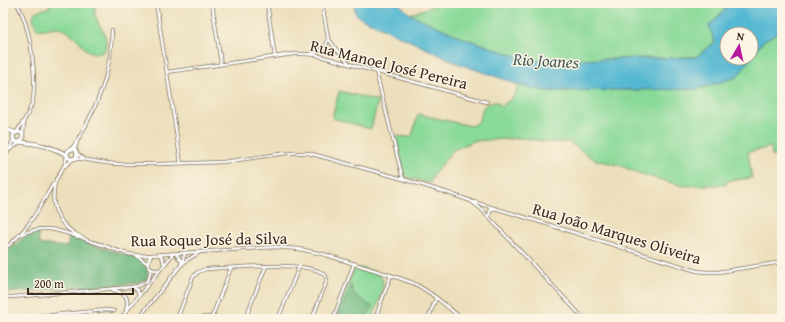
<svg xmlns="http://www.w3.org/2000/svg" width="785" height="322" viewBox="0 0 785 322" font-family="'Gentium Book Plus',serif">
  <rect width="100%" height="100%" fill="#fcf5e5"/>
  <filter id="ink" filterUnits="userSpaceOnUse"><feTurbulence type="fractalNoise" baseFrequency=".025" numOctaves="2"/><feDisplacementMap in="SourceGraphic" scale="8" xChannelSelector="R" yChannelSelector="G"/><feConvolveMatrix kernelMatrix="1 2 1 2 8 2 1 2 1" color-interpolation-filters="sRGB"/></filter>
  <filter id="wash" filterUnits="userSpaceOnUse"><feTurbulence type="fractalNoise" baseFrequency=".012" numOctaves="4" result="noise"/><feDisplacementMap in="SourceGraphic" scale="16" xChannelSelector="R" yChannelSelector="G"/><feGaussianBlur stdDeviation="0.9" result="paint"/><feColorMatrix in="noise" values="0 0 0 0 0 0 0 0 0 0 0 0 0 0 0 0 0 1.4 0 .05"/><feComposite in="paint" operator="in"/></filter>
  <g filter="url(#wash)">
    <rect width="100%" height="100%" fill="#ecdfbc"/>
    <g fill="#89d999" stroke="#62825c">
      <path d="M48 3H97C87 19 112 31 105 49 103 56 91 53 86 50 84 48 83 45 81 43 76 37 68 31 61 28 53 25 45 31 37 29 34 24 30 14 37 11 41 9 45 9 50 7Z"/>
      <polygon points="441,3 731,3 709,26 715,42 696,57 531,61 463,38 410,14"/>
      <path d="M782 30V155L772 156 771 147 748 152 752 178 727 181 726 185H708L683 186 638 173 619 165 595 160 569 142H547L522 138 474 141 453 150 434 174 430 183 405 177 396 138 397 136 410 137 412 136 418 114 471 126 478 122C484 109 480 103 497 102L501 107 514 96 519 85 546 91 698 89 737 77 763 41Z"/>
      <polygon points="339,91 378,101 371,129 332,118"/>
      <path d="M359 268C364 269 372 270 377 273 391 281 376 308 372 319H334L353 272Z"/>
    </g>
    <g fill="#6eb981" stroke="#547250">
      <path d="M38 231 39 244 67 247 69 237 138 259C147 263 148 270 147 279L140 283 4 293H3V255L24 237Z"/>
      <polygon points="351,285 354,294 372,307 366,319 338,319"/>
    </g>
    <polygon fill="#54b8d2" stroke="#487178" points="354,3 398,3 410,14 463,38 531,61 696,57 715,42 709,26 731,3 782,3 782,30 763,41 751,58 751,34 727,34 727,58 751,58 737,77 698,89 546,91 519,85 503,79 459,64 361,18 355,13"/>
  </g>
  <g filter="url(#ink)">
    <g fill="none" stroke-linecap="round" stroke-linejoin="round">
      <defs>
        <g id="minor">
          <polyline points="156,3 181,163"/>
          <polyline points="212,3 221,64"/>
          <polyline points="267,3 275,57"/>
          <polyline points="322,3 328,38 336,49 350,64"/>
          <path d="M310 54C320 51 327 49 328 38"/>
          <polyline points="167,72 294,54 305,54 316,55 487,102"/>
          <polyline points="376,72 403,179"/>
          <path d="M16 133C23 123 29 114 32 103 37 86 32 46 27 29 25 20 21 11 17 3"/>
          <polyline points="23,135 24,122"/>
          <polyline points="11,149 20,142"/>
          <path d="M69 151C77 144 81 134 86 125 103 92 111 67 112 30"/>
          <polyline points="76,152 75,148 77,142"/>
          <polyline points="76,153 83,158"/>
          <polyline points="73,159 82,159 99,162 115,164 160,164 223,162 287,153 308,153 323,157 403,179 451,194 471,201 480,208 584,319"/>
          <polyline points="3,161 9,150 14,138"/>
          <polyline points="65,166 73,159"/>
          <path d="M56 179C48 207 59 228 85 239 91 242 97 243 103 245 113 249 124 254 135 255 140 256 146 255 151 255L275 247 299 249 323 254 393 276 413 283C431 292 447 306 462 319"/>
          <polyline points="56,180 65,164 67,156"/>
          <polyline points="474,202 521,216 697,271 707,272 718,272 782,262"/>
          <polyline points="489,216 490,211 494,208"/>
          <path d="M21 234C45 225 55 229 78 237"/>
          <path d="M3 250C27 232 39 209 53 184"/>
          <polyline points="176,254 182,262 181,265"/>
          <path d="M151 255C147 261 147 266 153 270H159"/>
          <polyline points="160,255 163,259 164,264"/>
          <polyline points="137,256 148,264"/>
          <polyline points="182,262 185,253"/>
          <polyline points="133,287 137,290 139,295"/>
          <path d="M113 290C125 293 130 297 126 310"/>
          <path d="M3 297H12L132 287C144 285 152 281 150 268"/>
          <polyline points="212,317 231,268"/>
          <polyline points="7,319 107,310 114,311"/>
          <polyline points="120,319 160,270 173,254"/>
          <polyline points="138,319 181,265 187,260 200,252"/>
          <path d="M177 319 193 277 198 272 206 269C227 268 312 260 325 275 327 277 327 280 326 283L312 319"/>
          <polyline points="177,319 212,317 229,319"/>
          <polyline points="245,319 266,266"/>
          <polyline points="278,319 299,267"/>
          <polyline points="333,319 351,272 354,263"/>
          <polyline points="375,319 391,275"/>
          <polyline points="428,319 436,298"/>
        </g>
        <g id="tertiary">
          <polyline points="3,128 16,133"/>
          <circle cx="18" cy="137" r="5"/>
          <path d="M20 142C36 143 53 147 67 155"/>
          <circle cx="72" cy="154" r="5"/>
        </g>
      </defs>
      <use href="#minor" stroke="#796955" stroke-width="4"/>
      <use href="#tertiary" stroke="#796955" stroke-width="5"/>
      <use href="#minor" stroke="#fff" stroke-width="2.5"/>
      <use href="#tertiary" stroke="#fff" stroke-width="3.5"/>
    </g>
  </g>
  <g text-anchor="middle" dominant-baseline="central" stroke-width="3" stroke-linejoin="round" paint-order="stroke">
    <g font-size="16" fill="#3b2a1e" stroke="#fcf5e5">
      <text transform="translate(389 64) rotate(14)">Rua Manoel José Pereira</text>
      <text transform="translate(617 233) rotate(17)">Rua João Marques Oliveira</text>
      <text transform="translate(209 239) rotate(-1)">Rua Roque José da Silva</text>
    </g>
    <g font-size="17" font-style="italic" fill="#445c5d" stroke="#fcf5e5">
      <text transform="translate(546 60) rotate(3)">Rio Joanes</text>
    </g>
  </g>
  <rect width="785" height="322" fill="none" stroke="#fcf5e5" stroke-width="16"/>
  <g transform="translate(739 46) rotate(9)"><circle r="19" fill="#fcf5e5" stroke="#afa495"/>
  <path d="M0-3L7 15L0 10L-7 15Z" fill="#b5179e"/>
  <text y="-6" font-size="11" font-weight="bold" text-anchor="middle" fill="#3b2a1e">N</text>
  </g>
  <path d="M28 288v6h105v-6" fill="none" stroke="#3b2a1e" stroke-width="2"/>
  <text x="34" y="288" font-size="12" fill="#3b2a1e" stroke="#fcf5e5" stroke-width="3" paint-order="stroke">200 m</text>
</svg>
